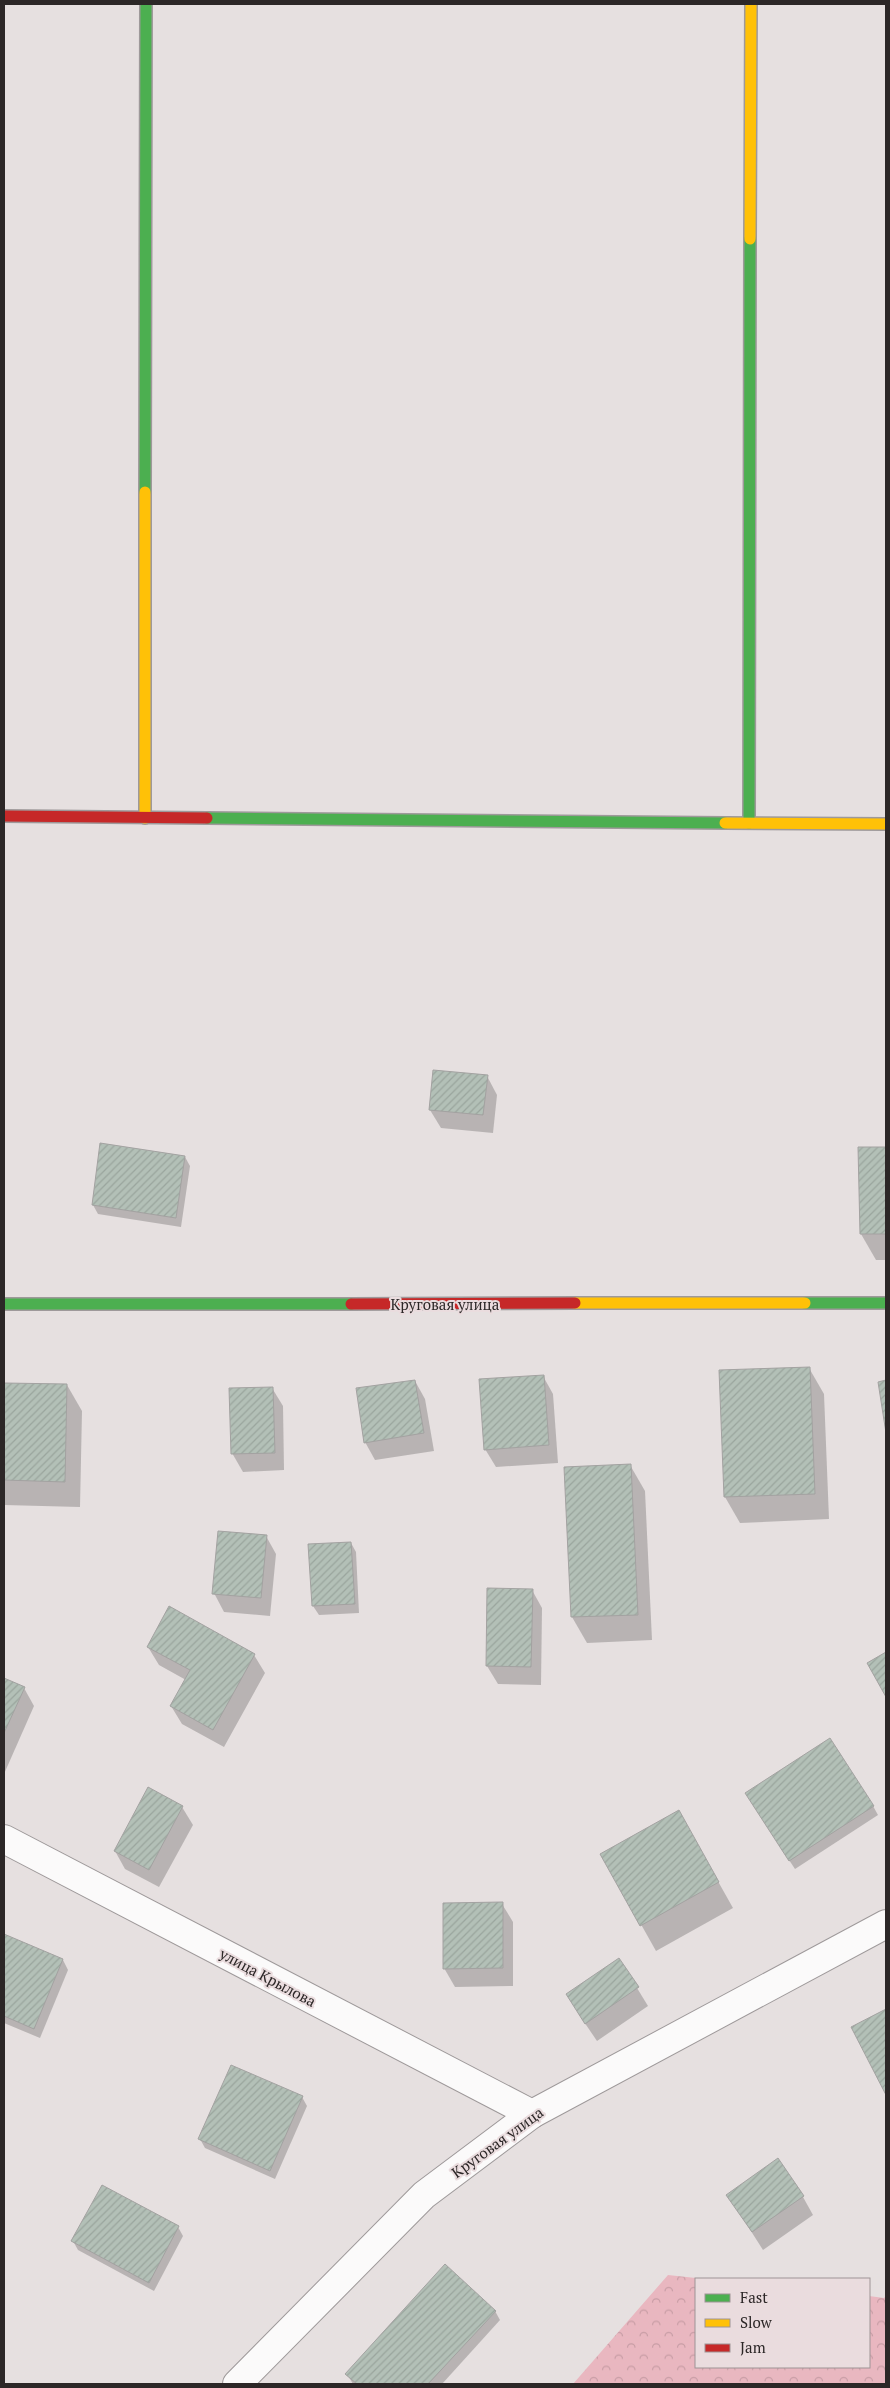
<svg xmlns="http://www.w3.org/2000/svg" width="890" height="2388" viewBox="0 0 890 2388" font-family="'PT Serif',serif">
  <defs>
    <pattern id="forest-crowns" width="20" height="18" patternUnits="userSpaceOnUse" patternTransform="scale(1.25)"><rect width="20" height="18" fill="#e9b7c0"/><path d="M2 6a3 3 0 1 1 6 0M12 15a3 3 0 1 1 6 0" fill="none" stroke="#c89da5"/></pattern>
    <pattern id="building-hatch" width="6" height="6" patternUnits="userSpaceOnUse" patternTransform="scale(1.25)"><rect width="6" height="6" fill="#b3c0b7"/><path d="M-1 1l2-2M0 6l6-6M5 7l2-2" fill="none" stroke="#9aa59d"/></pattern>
  </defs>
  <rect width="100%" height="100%" fill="#e6e0e0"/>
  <polygon fill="url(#forest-crowns)" points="668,2275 705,2279 696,2279 696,2367 869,2367 869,2296 884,2298 886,2296 886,2384 573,2384"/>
  <g fill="#0003">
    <polygon points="487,1076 497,1095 493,1133 441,1128 430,1110"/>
    <polygon points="860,1148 886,1148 886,1260 876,1260 861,1234"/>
    <polygon points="185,1157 190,1166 181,1227 98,1214 93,1205"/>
    <polygon points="809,1368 824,1394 829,1519 740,1523 725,1497"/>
    <polygon points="543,1376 553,1394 558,1463 496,1467 485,1449"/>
    <polygon points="415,1381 425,1399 434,1451 375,1460 365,1442"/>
    <polygon points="4,1384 67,1385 82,1411 80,1507 4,1505"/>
    <polygon points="272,1388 283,1406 284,1470 243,1472 232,1453"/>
    <polygon points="630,1465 645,1491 652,1640 587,1643 572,1617"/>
    <polygon points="266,1536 276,1554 270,1616 224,1612 214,1593"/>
    <polygon points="351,1543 356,1552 359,1613 319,1615 313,1606"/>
    <polygon points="532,1590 542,1608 541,1685 498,1684 487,1666"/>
    <polygon points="148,1647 254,1655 265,1673 224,1747 182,1724 171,1706 186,1680 159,1665"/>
    <polygon points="4,1679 24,1688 34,1706 4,1774"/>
    <polygon points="751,1802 873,1806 878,1815 795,1869"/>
    <polygon points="182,1807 193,1825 159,1887 125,1869 115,1851"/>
    <polygon points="693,1837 733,1908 656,1951 602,1855"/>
    <polygon points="502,1904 513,1922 513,1986 455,1987 444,1968"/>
    <polygon points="4,1936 63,1960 68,1970 40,2038 4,2023"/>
    <polygon points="637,1988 648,2006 597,2041 578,2013"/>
    <polygon points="886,2010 886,2093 853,2028"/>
    <polygon points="302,2097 307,2106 275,2179 205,2148 200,2139"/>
    <polygon points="728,2195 803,2197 813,2215 763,2250"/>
    <polygon points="178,2227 183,2236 154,2291 78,2250 73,2241"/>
    <polygon points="495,2311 500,2320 442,2384 353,2384 347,2374"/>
  </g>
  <g fill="url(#building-hatch)" stroke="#a3a2a1">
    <polygon points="433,1070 488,1075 483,1115 429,1110"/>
    <polygon points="100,1143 185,1156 176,1218 92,1205"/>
    <polygon points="858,1147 886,1147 886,1234 860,1234"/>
    <polygon points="810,1367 815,1494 724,1497 719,1370"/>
    <polygon points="544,1375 549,1445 484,1450 479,1379"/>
    <polygon points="415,1380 424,1433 364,1443 356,1388"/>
    <polygon points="886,1380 886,1433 878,1382"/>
    <polygon points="4,1383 67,1384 65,1482 4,1480"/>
    <polygon points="273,1387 275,1453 231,1454 229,1388"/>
    <polygon points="631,1464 638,1615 571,1617 564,1467"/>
    <polygon points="218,1531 267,1535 261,1598 212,1594"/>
    <polygon points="351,1542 355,1604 312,1606 308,1544"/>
    <polygon points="487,1588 533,1589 531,1667 486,1666"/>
    <polygon points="169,1606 255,1654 213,1730 170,1706 190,1670 147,1647"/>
    <polygon points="886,1652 886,1697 867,1663"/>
    <polygon points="4,1678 25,1687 4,1733"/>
    <polygon points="830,1738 874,1806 789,1861 745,1793"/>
    <polygon points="148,1787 183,1806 149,1870 114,1851"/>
    <polygon points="679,1810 719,1882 640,1926 600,1854"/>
    <polygon points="503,1902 503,1968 443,1969 443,1903"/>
    <polygon points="4,1934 63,1959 34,2029 4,2016"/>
    <polygon points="619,1958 639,1987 585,2024 566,1994"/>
    <polygon points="886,2009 886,2095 851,2027"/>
    <polygon points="231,2065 303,2096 270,2171 198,2139"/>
    <polygon points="778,2158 804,2196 752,2232 726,2195"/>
    <polygon points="102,2185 179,2226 149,2283 71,2241"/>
    <polygon points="445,2264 496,2311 428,2384 357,2384 345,2374"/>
  </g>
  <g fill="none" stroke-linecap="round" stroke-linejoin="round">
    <defs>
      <g id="street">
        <polyline points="4,1839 532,2114"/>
        <polyline points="237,2384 424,2195 532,2114 886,1924"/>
      </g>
      <g id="fast">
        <polyline points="145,492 146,4"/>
        <polyline points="207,818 725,823"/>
        <polyline points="749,823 750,239"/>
        <polyline points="805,1303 886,1303"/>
        <polyline points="4,1304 351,1304"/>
      </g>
      <g id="slow">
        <polyline points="750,239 751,4"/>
        <polyline points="145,818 145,492"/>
        <polyline points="725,823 886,824"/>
        <polyline points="575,1303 805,1303"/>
      </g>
      <g id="jam">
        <polyline points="4,816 207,818"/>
        <polyline points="351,1304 575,1303"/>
      </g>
    </defs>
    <use href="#street" stroke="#9e999a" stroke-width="30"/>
    <use href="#fast" stroke="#9e999a" stroke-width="14"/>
    <use href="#slow" stroke="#9e999a" stroke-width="14"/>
    <use href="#jam" stroke="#9e999a" stroke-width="14"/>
    <use href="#street" stroke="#fbfafa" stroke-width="28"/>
    <use href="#fast" stroke="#4caf50" stroke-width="11"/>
    <use href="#slow" stroke="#ffc107" stroke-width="11"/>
    <use href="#jam" stroke="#c62828" stroke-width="11"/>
  </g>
  <g text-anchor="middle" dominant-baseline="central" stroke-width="4" stroke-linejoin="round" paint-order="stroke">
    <g font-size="15" fill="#2c2727" stroke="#eadcde">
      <text x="445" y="1304">Круговая улица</text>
      <text transform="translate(268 1977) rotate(28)">улица Крылова</text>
      <text transform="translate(497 2142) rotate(-36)">Круговая улица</text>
    </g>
  </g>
  <rect width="890" height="2388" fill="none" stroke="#2c2727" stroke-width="10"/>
  <rect x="695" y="2278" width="175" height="90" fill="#eadcde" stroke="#9e9495"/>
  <rect x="705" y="2294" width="25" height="8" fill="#4caf50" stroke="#9e9495"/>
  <text x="740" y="2303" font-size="15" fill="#2c2727">Fast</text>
  <rect x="705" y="2319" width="25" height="8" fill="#ffc107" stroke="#9e9495"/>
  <text x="740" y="2328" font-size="15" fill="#2c2727">Slow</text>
  <rect x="705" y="2344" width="25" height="8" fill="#c62828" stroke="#9e9495"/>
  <text x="740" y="2353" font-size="15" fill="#2c2727">Jam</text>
</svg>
